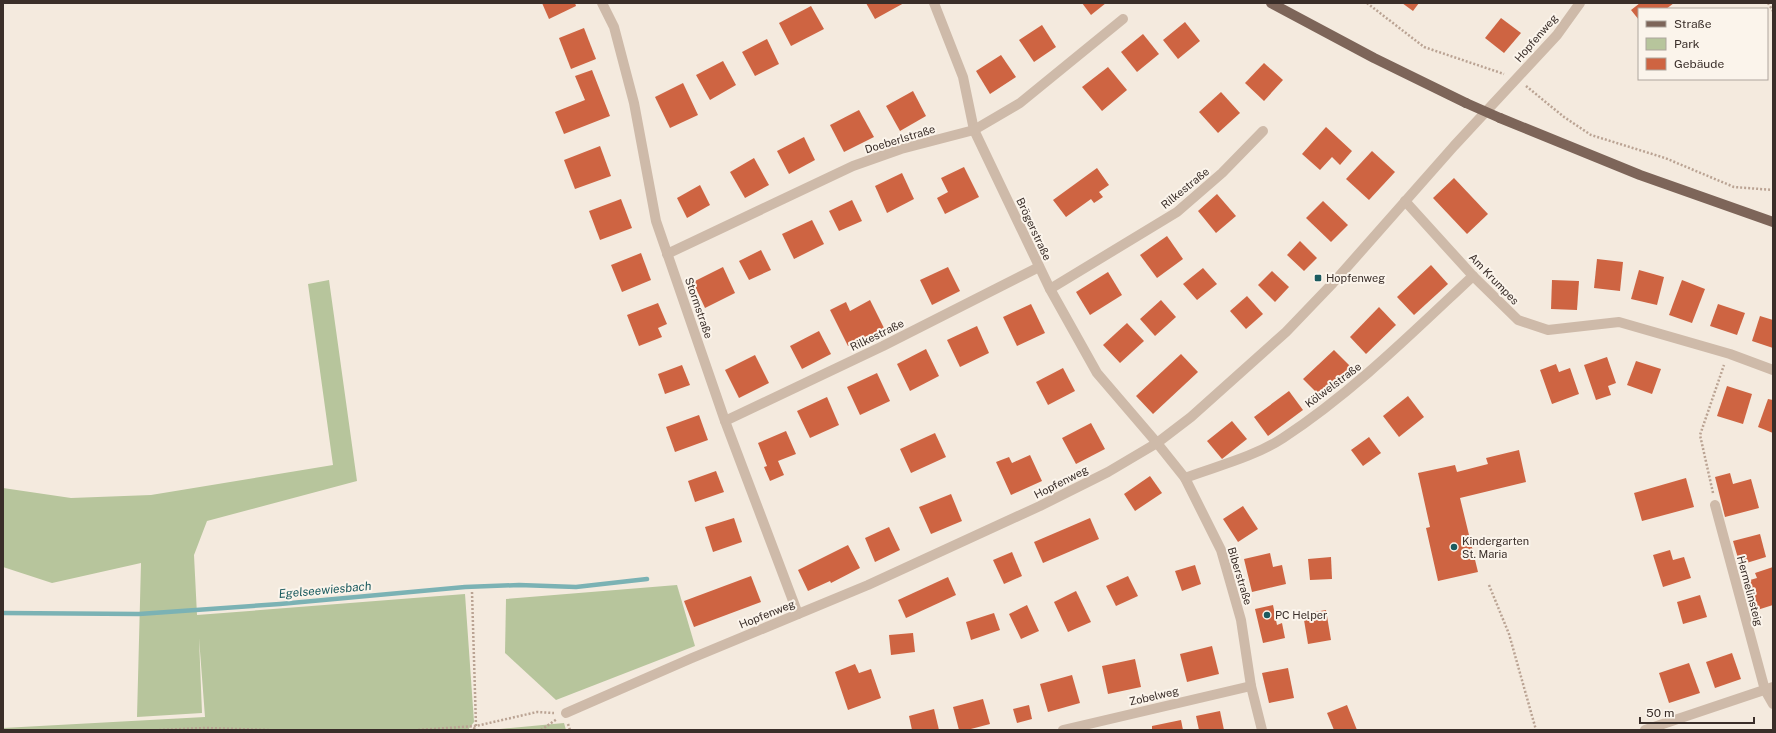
<svg xmlns="http://www.w3.org/2000/svg" width="1776" height="733" viewBox="0 0 1776 733" font-family="'Public Sans',sans-serif">
  <rect width="100%" height="100%" fill="#f4eade"/>
  <g fill="#b7c59c">
    <polygon points="329,280 357,481 207,521 194,555 197,615 465,594 474,722 468,730 3,730 3,728 205,717 199,638 202,713 137,717 141,563 52,583 3,567 3,488 71,498 151,495 333,465 308,284"/>
    <polygon points="677,585 695,646 556,700 505,653 506,599"/>
    <polygon points="564,723 566,730 489,730"/>
  </g>
  <g fill="none" stroke-linecap="round" stroke-linejoin="round">
    <polyline stroke="#7bb2b4" stroke-width="4.5" points="3,613 139,614 280,604 465,587 519,585 576,587 647,579"/>
  </g>
  <g fill="#ce6442">
    <polygon points="542,3 575,3 576,6 549,19"/>
    <polygon points="866,3 904,3 875,19"/>
    <polygon points="1082,3 1106,3 1091,15"/>
    <polygon points="1402,3 1419,3 1413,11"/>
    <polygon points="1640,3 1674,3 1666,9 1639,9 1639,20 1631,10"/>
    <polygon points="811,6 824,29 791,46 779,23"/>
    <polygon points="1501,18 1521,33 1504,53 1485,38"/>
    <polygon points="1185,22 1200,41 1178,59 1163,40"/>
    <polygon points="1042,25 1056,47 1034,62 1019,40"/>
    <polygon points="584,28 596,59 571,69 559,38"/>
    <polygon points="1143,34 1159,54 1137,72 1121,52"/>
    <polygon points="767,39 779,64 755,76 742,52"/>
    <polygon points="1001,55 1016,77 990,94 976,71"/>
    <polygon points="723,61 736,85 710,100 696,75"/>
    <polygon points="1264,63 1283,80 1264,101 1245,83"/>
    <polygon points="1108,67 1127,90 1102,111 1082,87"/>
    <polygon points="592,70 610,116 564,134 555,112 585,100 575,76"/>
    <polygon points="683,83 698,115 670,128 655,97"/>
    <polygon points="913,91 926,116 900,131 886,106"/>
    <polygon points="1221,92 1240,113 1218,133 1199,112"/>
    <polygon points="859,110 874,137 844,152 830,125"/>
    <polygon points="1326,127 1352,151 1340,165 1332,157 1320,170 1302,154"/>
    <polygon points="804,137 815,160 789,174 777,151"/>
    <polygon points="600,146 611,176 575,189 564,160"/>
    <polygon points="1372,151 1395,172 1369,200 1346,179"/>
    <polygon points="754,158 769,185 745,198 730,172"/>
    <polygon points="964,167 979,197 945,214 937,198 948,192 941,178"/>
    <polygon points="1097,168 1109,185 1099,192 1103,197 1094,203 1091,199 1066,217 1053,200"/>
    <polygon points="902,173 914,199 887,213 875,186"/>
    <polygon points="1454,178 1488,214 1467,234 1433,198"/>
    <polygon points="700,185 710,205 687,218 677,198"/>
    <polygon points="1217,194 1236,216 1216,233 1198,211"/>
    <polygon points="621,199 632,228 600,240 589,211"/>
    <polygon points="852,200 862,221 839,231 829,211"/>
    <polygon points="1323,201 1348,225 1331,242 1306,218"/>
    <polygon points="812,220 824,244 794,259 782,234"/>
    <polygon points="1167,236 1183,259 1157,278 1140,255"/>
    <polygon points="1300,241 1317,258 1304,271 1287,255"/>
    <polygon points="761,250 771,270 749,280 739,261"/>
    <polygon points="641,253 651,280 622,292 611,265"/>
    <polygon points="1597,259 1623,262 1620,291 1594,288"/>
    <polygon points="1431,265 1448,284 1414,315 1397,297"/>
    <polygon points="723,267 735,293 705,308 693,282"/>
    <polygon points="948,267 960,291 932,305 920,280"/>
    <polygon points="1203,268 1217,284 1197,300 1183,284"/>
    <polygon points="1639,270 1664,277 1657,305 1631,299"/>
    <polygon points="1272,271 1289,287 1275,302 1258,285"/>
    <polygon points="1108,272 1122,295 1090,315 1076,292"/>
    <polygon points="1552,280 1579,281 1577,310 1551,309"/>
    <polygon points="1682,280 1705,289 1692,323 1669,315"/>
    <polygon points="1247,296 1263,314 1246,329 1230,311"/>
    <polygon points="870,300 884,328 848,346 830,310 846,302 850,311"/>
    <polygon points="1161,300 1176,317 1155,336 1140,319"/>
    <polygon points="658,303 667,324 658,328 662,337 639,346 627,315"/>
    <polygon points="1031,304 1045,333 1017,346 1003,317"/>
    <polygon points="1718,304 1745,313 1737,335 1710,326"/>
    <polygon points="1379,307 1396,325 1366,354 1350,337"/>
    <polygon points="1760,316 1773,320 1773,348 1752,341"/>
    <polygon points="1127,323 1144,341 1120,363 1103,345"/>
    <polygon points="977,326 989,353 960,367 947,340"/>
    <polygon points="819,331 831,354 802,369 790,346"/>
    <polygon points="926,349 939,376 910,391 897,364"/>
    <polygon points="1334,350 1351,367 1320,396 1303,379"/>
    <polygon points="1181,354 1198,372 1153,414 1136,396"/>
    <polygon points="755,355 769,383 739,398 725,370"/>
    <polygon points="1607,357 1616,383 1608,386 1611,395 1596,400 1584,365"/>
    <polygon points="1636,361 1661,369 1652,394 1627,385"/>
    <polygon points="1556,364 1559,372 1570,368 1579,394 1552,404 1540,370"/>
    <polygon points="682,365 690,385 665,394 658,374"/>
    <polygon points="1063,368 1075,391 1048,405 1036,382"/>
    <polygon points="877,373 890,401 860,415 847,387"/>
    <polygon points="1727,386 1752,394 1743,424 1717,416"/>
    <polygon points="1289,391 1303,410 1268,436 1254,417"/>
    <polygon points="1408,396 1424,417 1399,437 1383,416"/>
    <polygon points="827,397 839,425 810,438 797,411"/>
    <polygon points="1768,399 1773,400 1773,433 1758,427"/>
    <polygon points="699,415 708,440 675,452 666,427"/>
    <polygon points="1232,421 1247,439 1222,459 1207,441"/>
    <polygon points="1091,423 1105,449 1076,464 1062,438"/>
    <polygon points="786,431 796,454 778,461 784,475 770,481 764,467 767,466 758,443"/>
    <polygon points="935,433 946,457 911,473 900,449"/>
    <polygon points="1369,437 1381,453 1363,466 1351,450"/>
    <polygon points="1519,450 1526,482 1460,498 1478,572 1438,581 1426,528 1430,527 1418,473 1455,465 1457,472 1488,464 1486,458"/>
    <polygon points="1030,455 1042,481 1011,495 996,462 1009,457 1012,463"/>
    <polygon points="716,471 724,492 695,502 688,481"/>
    <polygon points="1730,473 1733,484 1751,479 1759,508 1725,517 1715,477"/>
    <polygon points="1150,476 1162,493 1135,511 1124,494"/>
    <polygon points="1686,478 1694,507 1642,521 1634,493"/>
    <polygon points="951,494 962,521 931,534 919,507"/>
    <polygon points="1243,506 1258,529 1238,542 1223,519"/>
    <polygon points="734,518 742,542 713,552 705,527"/>
    <polygon points="1090,518 1099,539 1043,563 1034,542"/>
    <polygon points="889,527 900,550 875,562 865,538"/>
    <polygon points="1760,534 1766,557 1740,565 1733,541"/>
    <polygon points="848,545 860,568 831,583 830,581 808,591 798,570"/>
    <polygon points="1670,550 1673,560 1684,557 1691,578 1663,587 1653,555"/>
    <polygon points="1012,552 1022,576 1004,584 993,560"/>
    <polygon points="1270,553 1273,567 1282,565 1286,584 1252,592 1244,559"/>
    <polygon points="1331,557 1332,579 1310,580 1308,559"/>
    <polygon points="1195,565 1201,584 1182,591 1175,571"/>
    <polygon points="1773,567 1773,605 1754,611 1743,582 1757,578 1755,573"/>
    <polygon points="751,576 761,602 694,627 684,601"/>
    <polygon points="1128,576 1138,596 1116,606 1106,586"/>
    <polygon points="948,577 956,595 906,618 898,600"/>
    <polygon points="1076,591 1091,622 1068,632 1054,602"/>
    <polygon points="1700,595 1707,617 1683,624 1677,602"/>
    <polygon points="1027,605 1039,631 1021,639 1009,614"/>
    <polygon points="1273,605 1277,625 1282,623 1285,638 1263,643 1255,609"/>
    <polygon points="1326,610 1331,640 1308,644 1303,614"/>
    <polygon points="994,613 1000,630 971,640 966,622"/>
    <polygon points="913,633 915,652 891,655 889,635"/>
    <polygon points="1212,646 1219,674 1187,682 1180,654"/>
    <polygon points="1732,653 1741,679 1715,688 1706,662"/>
    <polygon points="1135,659 1141,687 1108,694 1102,666"/>
    <polygon points="1689,663 1700,693 1669,703 1659,673"/>
    <polygon points="855,664 859,673 871,669 881,698 848,710 835,672"/>
    <polygon points="1288,668 1294,698 1269,703 1262,673"/>
    <polygon points="1072,675 1080,703 1048,712 1040,684"/>
    <polygon points="983,699 990,724 967,730 959,730 953,707"/>
    <polygon points="1029,705 1032,719 1017,723 1013,709"/>
    <polygon points="1347,705 1357,730 1334,730 1327,713"/>
    <polygon points="934,709 939,730 912,730 909,716"/>
    <polygon points="1220,711 1224,730 1199,730 1196,716"/>
    <polygon points="1181,720 1183,730 1152,730 1152,726"/>
  </g>
  <g fill="none" stroke-linecap="round" stroke-linejoin="round">
    <g stroke="#baa393" stroke-width="2.5" stroke-dasharray="2 2" stroke-linecap="butt">
      <polyline points="1367,3 1424,47 1504,74"/>
      <polyline points="1768,3 1773,11"/>
      <polyline points="1526,86 1564,117 1591,135 1665,158 1734,187 1773,190"/>
      <polyline points="1713,493 1700,435 1724,365"/>
      <polyline points="1489,585 1509,634 1536,730"/>
      <polyline points="472,592 476,726 473,730"/>
      <polyline points="568,724 570,730"/>
      <polyline points="159,730 205,728 271,730"/>
      <polyline points="418,730 476,726 537,712 554,713"/>
      <polyline points="541,730 557,719"/>
    </g>
    <g stroke="#cebaa9" stroke-width="10">
      <polyline points="602,3 614,27 634,103 656,221 725,421 798,614"/>
      <polyline points="934,3 963,77 974,130 1050,289 1097,373 1157,443 1185,478 1221,550 1241,620 1251,686 1262,730"/>
      <polyline points="1405,201 1473,276 1518,320 1548,330 1619,322 1730,354 1773,370"/>
      <polyline points="667,254 853,166 901,149 974,130 1020,103 1123,19"/>
      <polyline points="1050,289 1177,212 1222,173 1263,131"/>
      <polyline points="725,421 883,346 1039,267"/>
      <path d="M1185 478C1217 466 1254 457 1283 438 1353 392 1412 333 1473 276"/>
      <polyline points="1715,505 1765,690 1773,704"/>
      <polyline points="566,713 692,658 868,585 1040,506 1108,472 1157,443 1191,417 1286,332 1333,283 1454,146 1557,35 1580,3"/>
      <polyline points="1063,730 1251,686"/>
      <polyline points="1645,730 1773,687"/>
    </g>
    <g stroke="#7d6559" stroke-width="10">
      <polyline points="1271,3 1374,58 1466,103"/>
      <polyline points="1500,118 1640,175 1773,222"/>
    </g>
    <polyline stroke="#7d6559" stroke-width="10" points="1466,103 1500,118"/>
  </g>
  <g fill="#1b5b5f" stroke="#fbf4eb" stroke-width="1.5">
    <rect x="1314" y="274" width="8" height="8" rx="2"/>
    <circle cx="1454" cy="547" r="4"/>
    <circle cx="1267" cy="615" r="4"/>
  </g>
  <g text-anchor="middle" dominant-baseline="central" stroke-width="4" stroke-linejoin="round" paint-order="stroke">
    <g font-size="11" fill="#3a2e29" stroke="#fbf4eb">
      <text transform="translate(1536 38) rotate(-49)">Hopfenweg</text>
      <text transform="translate(900 139) rotate(-17)">Doeberlstraße</text>
      <text transform="translate(1185 188) rotate(-39)">Rilkestraße</text>
      <text transform="translate(1034 229) rotate(65)">Brögerstraße</text>
      <text transform="translate(1494 279) rotate(46)">Am Krumpes</text>
      <text transform="translate(699 308) rotate(71)">Stormstraße</text>
      <text transform="translate(877 335) rotate(-26)">Rilkestraße</text>
      <text transform="translate(1333 385) rotate(-37)">Kölwelstraße</text>
      <text transform="translate(1061 482) rotate(-27)">Hopfenweg</text>
      <text transform="translate(1240 576) rotate(73)">Biberstraße</text>
      <text transform="translate(1750 591) rotate(75)">Hermelinsteig</text>
      <text transform="translate(767 614) rotate(-22)">Hopfenweg</text>
      <text transform="translate(1154 696) rotate(-13)">Zobelweg</text>
    </g>
    <g font-size="11" fill="#3a2e29" stroke="#fbf4eb" text-anchor="start">
      <text x="1326" y="278">Hopfenweg</text>
      <text x="1462" y="541">Kindergarten<tspan x="1462" dy="13">St. Maria</tspan></text>
      <text x="1275" y="615">PC Helper</text>
    </g>
    <g font-size="12" font-style="italic" fill="#1b5b5f" stroke="#fbf4eb">
      <text transform="translate(325 590) rotate(-5)">Egelseewiesbach</text>
    </g>
  </g>
  <rect width="1776" height="733" fill="none" stroke="#3a2e29" stroke-width="8"/>
  <rect x="1638" y="8" width="130" height="72" fill="#fbf4eb" stroke="#aea59d"/>
  <rect x="1646" y="21" width="20" height="6" fill="#7d6559" stroke="#aea59d"/>
  <text x="1674" y="28" font-size="12" fill="#3a2e29">Straße</text>
  <rect x="1646" y="38" width="20" height="12" fill="#b7c59c" stroke="#aea59d"/>
  <text x="1674" y="48" font-size="12" fill="#3a2e29">Park</text>
  <rect x="1646" y="58" width="20" height="12" fill="#ce6442" stroke="#aea59d"/>
  <text x="1674" y="68" font-size="12" fill="#3a2e29">Gebäude</text>
  <path d="M1640 717v6h114v-6" fill="none" stroke="#3a2e29" stroke-width="2"/>
  <text x="1646" y="717" font-size="12" fill="#3a2e29" stroke="#fbf4eb" stroke-width="3" paint-order="stroke">50 m</text>
</svg>
